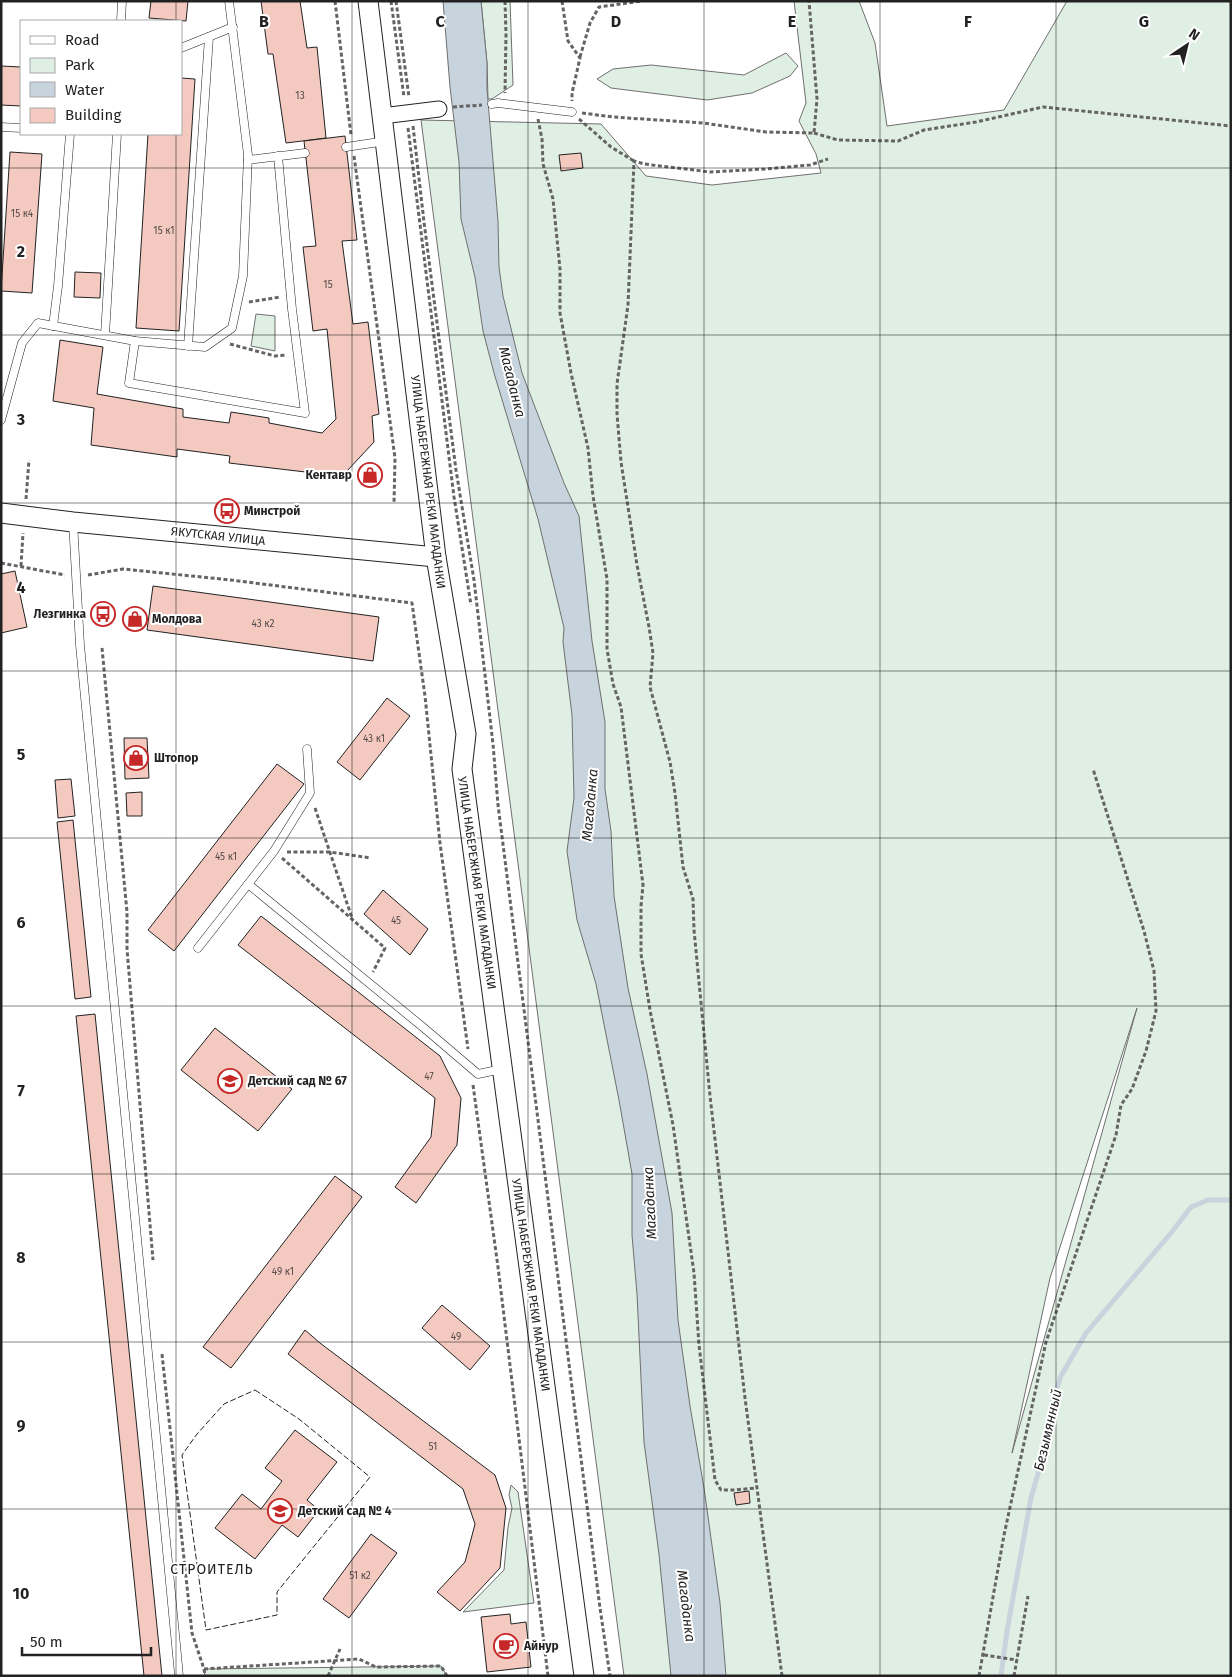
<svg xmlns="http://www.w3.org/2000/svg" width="1232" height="1677" viewBox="0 0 1232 1677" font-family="'Fira Sans',sans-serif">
  <rect width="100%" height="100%" fill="#fff"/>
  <g fill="#e0efe3" stroke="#6f6f6f" fill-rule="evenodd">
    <polygon points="481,1 510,1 513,85 492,99 488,99 487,63"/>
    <path d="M794 1H859L875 43 887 126 1004 110 1067 1H1231V1676H624L421 120 601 124 646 176 712 185 821 173 816 154 799 121 806 103ZM1137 1008 1012 1453 1050 1278Z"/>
    <polygon points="786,53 798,66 790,76 752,93 707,100 611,88 597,79 613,69 651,65 744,75"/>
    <polygon points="256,314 275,316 275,351 251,346"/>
    <polygon points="511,1485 518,1492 534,1603 463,1612 504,1570 508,1527 512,1508 509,1495"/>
    <polygon points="441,1666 447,1676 205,1676 204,1669"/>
  </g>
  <polygon fill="#c7d3dd" stroke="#6f6f6f" points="443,1 481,1 487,63 487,89 498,221 499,267 503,296 522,373 564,483 579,516 592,641 605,722 605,789 611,831 614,896 628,988 647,1074 672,1213 678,1320 690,1406 704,1488 720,1603 726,1676 671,1676 659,1554 644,1442 637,1294 632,1235 632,1174 619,1100 596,984 577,920 567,851 574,798 572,715 563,642 564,628 538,519 494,373 483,331 475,277 461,219 459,162 450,87"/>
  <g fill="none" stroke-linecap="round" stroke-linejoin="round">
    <polyline stroke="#c7d3dd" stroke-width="5" points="1001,1676 1007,1631 1031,1498 1049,1435 1052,1422 1052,1402 1061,1376 1086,1333 1171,1233 1191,1207 1208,1200 1231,1200"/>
  </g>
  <g fill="#f3c9c0" stroke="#222">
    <polygon points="151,1 188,1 186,21 149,18"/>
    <polygon points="261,1 300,1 307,48 317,47 326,138 286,143 273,54 268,54"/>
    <polygon points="1,66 21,67 21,106 1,105"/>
    <polygon points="181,78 195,79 179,331 136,328 148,134 181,134"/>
    <polygon points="345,136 357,240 342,241 353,324 368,322 379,414 372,416 374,442 346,472 333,473 314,473 229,463 230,456 177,449 177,457 91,445 94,408 53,401 60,340 103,347 97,394 183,409 183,417 229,423 231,412 269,418 269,423 322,433 336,419 327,329 313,331 303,247 316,246 304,141"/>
    <polygon points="10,152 42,154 32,293 1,291"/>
    <polygon points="581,153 583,168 561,171 559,155"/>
    <polygon points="75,272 101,273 100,298 74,297"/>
    <polygon points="15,571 27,627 1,633 1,574"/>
    <polygon points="153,586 379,617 373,661 147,630"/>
    <polygon points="387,698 410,716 360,780 337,762"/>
    <polygon points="124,738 147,738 149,778 125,779"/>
    <polygon points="277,764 304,784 174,951 148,930"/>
    <polygon points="71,779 75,816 58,818 55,780"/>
    <polygon points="142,792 142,816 127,816 126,793"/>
    <polygon points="73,820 91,997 75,999 57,822"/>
    <polygon points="383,890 428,929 410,955 364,914"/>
    <polygon points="261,916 440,1056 461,1098 457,1145 416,1203 395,1187 431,1137 435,1098 238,945"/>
    <polygon points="95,1014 162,1676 144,1676 76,1016"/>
    <polygon points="215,1028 292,1089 258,1131 181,1070"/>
    <polygon points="335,1176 362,1197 231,1368 203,1347"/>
    <polygon points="442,1305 490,1346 470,1370 422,1328"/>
    <polygon points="305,1330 320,1343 495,1475 506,1508 500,1568 460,1611 437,1592 465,1562 475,1524 463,1489 288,1354"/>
    <polygon points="295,1430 337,1462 307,1500 319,1510 298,1537 282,1525 255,1559 215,1528 242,1494 261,1509 282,1481 265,1468"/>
    <polygon points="749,1491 750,1503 736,1505 734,1493"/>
    <polygon points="371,1534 397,1553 349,1618 323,1599"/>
    <polygon points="510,1614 511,1624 526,1622 531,1667 487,1672 481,1617"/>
  </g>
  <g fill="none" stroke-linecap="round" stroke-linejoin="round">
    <defs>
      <g id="service">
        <polyline points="121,21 122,1"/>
        <polyline points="181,48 233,27"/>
        <polyline points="492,104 498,103 572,112"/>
        <polyline points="1,127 21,128"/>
        <polyline points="346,147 386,141"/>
        <polyline points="248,160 305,153"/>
        <polyline points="53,326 58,286 70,134"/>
        <polyline points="105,335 117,134"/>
        <polyline points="135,341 129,383 305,413 292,309 278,156"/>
        <polyline points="188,346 209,37"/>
        <polyline points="1,420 22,343 38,323 135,341 205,347 232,328 243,276 248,155 229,1"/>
        <polyline points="73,522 80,645 179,1676"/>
        <polyline points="248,884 424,1028 478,1074 502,1069"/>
        <polyline points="198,948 274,851 310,793 307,749"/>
      </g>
      <polyline id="minor" points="382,116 439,109"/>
      <g id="tertiary">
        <polyline points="368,1 436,557 466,734 462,769 584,1676"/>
        <polyline points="1,513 73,522 436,557"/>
      </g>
    </defs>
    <use href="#service" stroke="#222" stroke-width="9"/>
    <use href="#minor" stroke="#222" stroke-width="17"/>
    <use href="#tertiary" stroke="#222" stroke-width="21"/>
    <g stroke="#646464" stroke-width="3" stroke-dasharray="4 2.5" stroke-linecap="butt">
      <polyline points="335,1 351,135"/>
      <polyline points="391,1 404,97"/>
      <polyline points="396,1 409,97"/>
      <polyline points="505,1 506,34 505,93"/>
      <polyline points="562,1 568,41 580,58 572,93 572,101"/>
      <polyline points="580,57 590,23 599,7 642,1"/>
      <polyline points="453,107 482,105"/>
      <polyline points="582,113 613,117 703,123 766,132 814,133 817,99 809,1"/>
      <polyline points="538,119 542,139 543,164 553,199 560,269 560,313 571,373 588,448 593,496 607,579 607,649 613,684 621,707 643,885 641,906 641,954 650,1010 673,1125 694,1273 699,1345 715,1480 721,1490 733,1490 757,1488"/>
      <polyline points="579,119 611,147 634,161"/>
      <polyline points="413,126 424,222 456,470 474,580 493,744 498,805 600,1608 610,1676"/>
      <polyline points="408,128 454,497 471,605"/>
      <polyline points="814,133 838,140 898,141 924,130 976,122 1043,107 1231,126"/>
      <polyline points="354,156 395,458 394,503"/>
      <polyline points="249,302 280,297"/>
      <polyline points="230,344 275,356 287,355"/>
      <polyline points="26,499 29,460"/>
      <polyline points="1,563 65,575"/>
      <polyline points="21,566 23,533"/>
      <polyline points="88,575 123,569 231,580 412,603 425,696 440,843 468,1049"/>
      <polyline points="102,648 127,912 127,949 153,1260"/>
      <polyline points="315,808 352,918"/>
      <polyline points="287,852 330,852 371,858"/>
      <polyline points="282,858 385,948 373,972"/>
      <polyline points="473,1085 498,1267 548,1676"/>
      <polyline points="162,1354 192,1633 204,1669 205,1676"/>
      <polyline points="984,1655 1017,1660"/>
      <polyline points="204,1669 359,1659 376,1667 441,1666 447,1676"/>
      <polyline points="328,1676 340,1649"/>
      <polyline points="782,1676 745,1398 710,1096 694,930 693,899 683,867 675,793 670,762 650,687 653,653 649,627 637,565 621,462 617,414 617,384 628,305 634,161 644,164 710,172 765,169 810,165 828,159"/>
      <polyline points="979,1676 1004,1535 1046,1342 1116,1135 1121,1105 1132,1089 1146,1051 1156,1011 1154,971 1144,931 1093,769"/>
      <polyline points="1014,1676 1028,1596"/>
    </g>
    <use href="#service" stroke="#fff" stroke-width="8"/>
    <use href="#minor" stroke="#fff" stroke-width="15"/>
    <use href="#tertiary" stroke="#fff" stroke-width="19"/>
    <polygon stroke="#222" stroke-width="1" stroke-dasharray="6 2.5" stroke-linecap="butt" points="255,1390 299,1419 370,1477 277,1592 277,1615 206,1630 182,1455 197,1434 224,1404"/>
  </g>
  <path fill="none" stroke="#222" stroke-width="1" stroke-opacity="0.55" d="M176 1V21M352 1V1676M528 1V1676M704 1V1676M880 1V1676M1056 1V1676M176 134V1676M1 168H1231M1 335H1231M1 503H1231M1 671H1231M1 838H1231M1 1006H1231M1 1174H1231M1 1342H1231M1 1509H1231"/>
  <defs>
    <symbol id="shop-ring" viewBox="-11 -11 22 22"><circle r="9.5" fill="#fff" stroke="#c62828" stroke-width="1.5"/><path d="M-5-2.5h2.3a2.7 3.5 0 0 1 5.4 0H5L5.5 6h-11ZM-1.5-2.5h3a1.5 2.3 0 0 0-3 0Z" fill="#c62828"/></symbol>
    <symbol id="bus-ring" viewBox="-11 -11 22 22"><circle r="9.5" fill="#fff" stroke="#c62828" stroke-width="1.5"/><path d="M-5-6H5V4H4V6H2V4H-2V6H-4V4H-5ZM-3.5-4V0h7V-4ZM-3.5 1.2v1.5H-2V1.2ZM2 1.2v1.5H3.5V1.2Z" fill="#c62828"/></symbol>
    <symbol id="school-ring" viewBox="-11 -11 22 22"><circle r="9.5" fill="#fff" stroke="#c62828" stroke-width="1.5"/><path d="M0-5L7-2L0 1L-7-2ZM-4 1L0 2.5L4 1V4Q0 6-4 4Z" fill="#c62828"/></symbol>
    <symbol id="cafe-ring" viewBox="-11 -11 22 22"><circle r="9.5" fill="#fff" stroke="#c62828" stroke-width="1.5"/><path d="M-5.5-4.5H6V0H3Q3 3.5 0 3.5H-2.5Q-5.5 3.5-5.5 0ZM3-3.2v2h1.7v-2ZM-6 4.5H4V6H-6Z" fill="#c62828"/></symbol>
  </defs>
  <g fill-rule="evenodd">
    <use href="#shop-ring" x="356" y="461" width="28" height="28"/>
    <use href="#bus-ring" x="213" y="497" width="28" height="28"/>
    <use href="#bus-ring" x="89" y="600" width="28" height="28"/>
    <use href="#shop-ring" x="121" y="605" width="28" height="28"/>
    <use href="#shop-ring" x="122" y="744" width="28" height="28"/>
    <use href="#school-ring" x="216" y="1067" width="28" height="28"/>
    <use href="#school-ring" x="266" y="1497" width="28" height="28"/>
    <use href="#cafe-ring" x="492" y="1632" width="28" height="28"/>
  </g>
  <g text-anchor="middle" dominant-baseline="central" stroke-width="4" stroke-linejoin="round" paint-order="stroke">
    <g font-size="10" fill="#564c4a">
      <text x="300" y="96">13</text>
      <text x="22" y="214">15 к4</text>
      <text x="164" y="231">15 к1</text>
      <text x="328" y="285">15</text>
      <text x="263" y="624">43 к2</text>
      <text x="374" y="739">43 к1</text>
      <text x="226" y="857">45 к1</text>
      <text x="396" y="921">45</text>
      <text x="429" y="1077">47</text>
      <text x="283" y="1272">49 к1</text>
      <text x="456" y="1337">49</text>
      <text x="433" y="1447">51</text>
      <text x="360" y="1576">51 к2</text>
    </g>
    <g font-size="12" font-weight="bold" fill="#222" stroke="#fff" text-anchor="start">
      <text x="352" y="475" text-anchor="end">Кентавр</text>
      <text x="244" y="511">Минстрой</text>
      <text x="86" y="614" text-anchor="end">Лезгинка</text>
      <text x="152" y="619">Молдова</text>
      <text x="154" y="758">Штопор</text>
      <text x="248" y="1081">Детский сад № 67</text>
      <text x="298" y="1511">Детский сад № 4</text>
      <text x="524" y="1646">Айнур</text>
    </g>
    <g font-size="12" fill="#222" stroke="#fff">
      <text transform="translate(428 482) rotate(83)">УЛИЦА НАБЕРЕЖНАЯ РЕКИ МАГАДАНКИ</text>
      <text transform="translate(218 536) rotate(6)">ЯКУТСКАЯ УЛИЦА</text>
      <text transform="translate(477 883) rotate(82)">УЛИЦА НАБЕРЕЖНАЯ РЕКИ МАГАДАНКИ</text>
      <text transform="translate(531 1285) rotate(82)">УЛИЦА НАБЕРЕЖНАЯ РЕКИ МАГАДАНКИ</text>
    </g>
    <g font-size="14" font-style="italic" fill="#222" stroke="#fff">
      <text transform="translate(512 382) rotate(76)">Магаданка</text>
      <text transform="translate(590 805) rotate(-85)">Магаданка</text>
      <text transform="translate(650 1203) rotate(-93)">Магаданка</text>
      <text transform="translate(1048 1430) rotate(-77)">Безымянный</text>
      <text transform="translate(686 1606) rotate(83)">Магаданка</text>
    </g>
    <g font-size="14" letter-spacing="1" fill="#222" stroke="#fff">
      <text x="212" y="1569">СТРОИТЕЛЬ</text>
    </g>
  </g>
  <g font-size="16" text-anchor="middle" font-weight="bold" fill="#222" stroke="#fff" stroke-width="4" stroke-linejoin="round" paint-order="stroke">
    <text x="264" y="27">B</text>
    <text x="440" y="27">C</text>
    <text x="616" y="27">D</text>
    <text x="792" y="27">E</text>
    <text x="968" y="27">F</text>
    <text x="1144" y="27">G</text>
    <text x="21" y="257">2</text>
    <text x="21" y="425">3</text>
    <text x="21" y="593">4</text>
    <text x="21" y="760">5</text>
    <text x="21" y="928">6</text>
    <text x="21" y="1096">7</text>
    <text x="21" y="1263">8</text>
    <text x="21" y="1431">9</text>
    <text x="21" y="1599">10</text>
  </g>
  <rect width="1232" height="1677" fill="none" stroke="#222222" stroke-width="5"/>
  <rect x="20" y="20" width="162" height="115" fill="#ffffff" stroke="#a7a7a7"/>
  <rect x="30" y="36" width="25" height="8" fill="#ffffff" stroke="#a7a7a7"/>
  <text x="65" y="45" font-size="15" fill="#222222">Road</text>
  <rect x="30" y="58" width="25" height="15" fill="#e0efe3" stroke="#a7a7a7"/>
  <text x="65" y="70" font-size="15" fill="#222222">Park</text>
  <rect x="30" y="82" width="25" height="15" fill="#c7d3dd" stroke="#a7a7a7"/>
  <text x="65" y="95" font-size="15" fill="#222222">Water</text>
  <rect x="30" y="108" width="25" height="15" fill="#f3c9c0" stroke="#a7a7a7"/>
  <text x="65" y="120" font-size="15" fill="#222222">Building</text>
  <g transform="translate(1187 45) rotate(35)" stroke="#ffffff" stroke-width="4" paint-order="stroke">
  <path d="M0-4L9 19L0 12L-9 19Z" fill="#222222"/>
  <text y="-8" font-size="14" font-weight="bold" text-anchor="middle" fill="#222222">N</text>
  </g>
  <path d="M22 1647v8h129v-8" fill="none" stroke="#222222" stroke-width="2.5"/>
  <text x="30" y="1647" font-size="15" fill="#222222" stroke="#ffffff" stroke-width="4" paint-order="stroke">50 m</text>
</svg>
